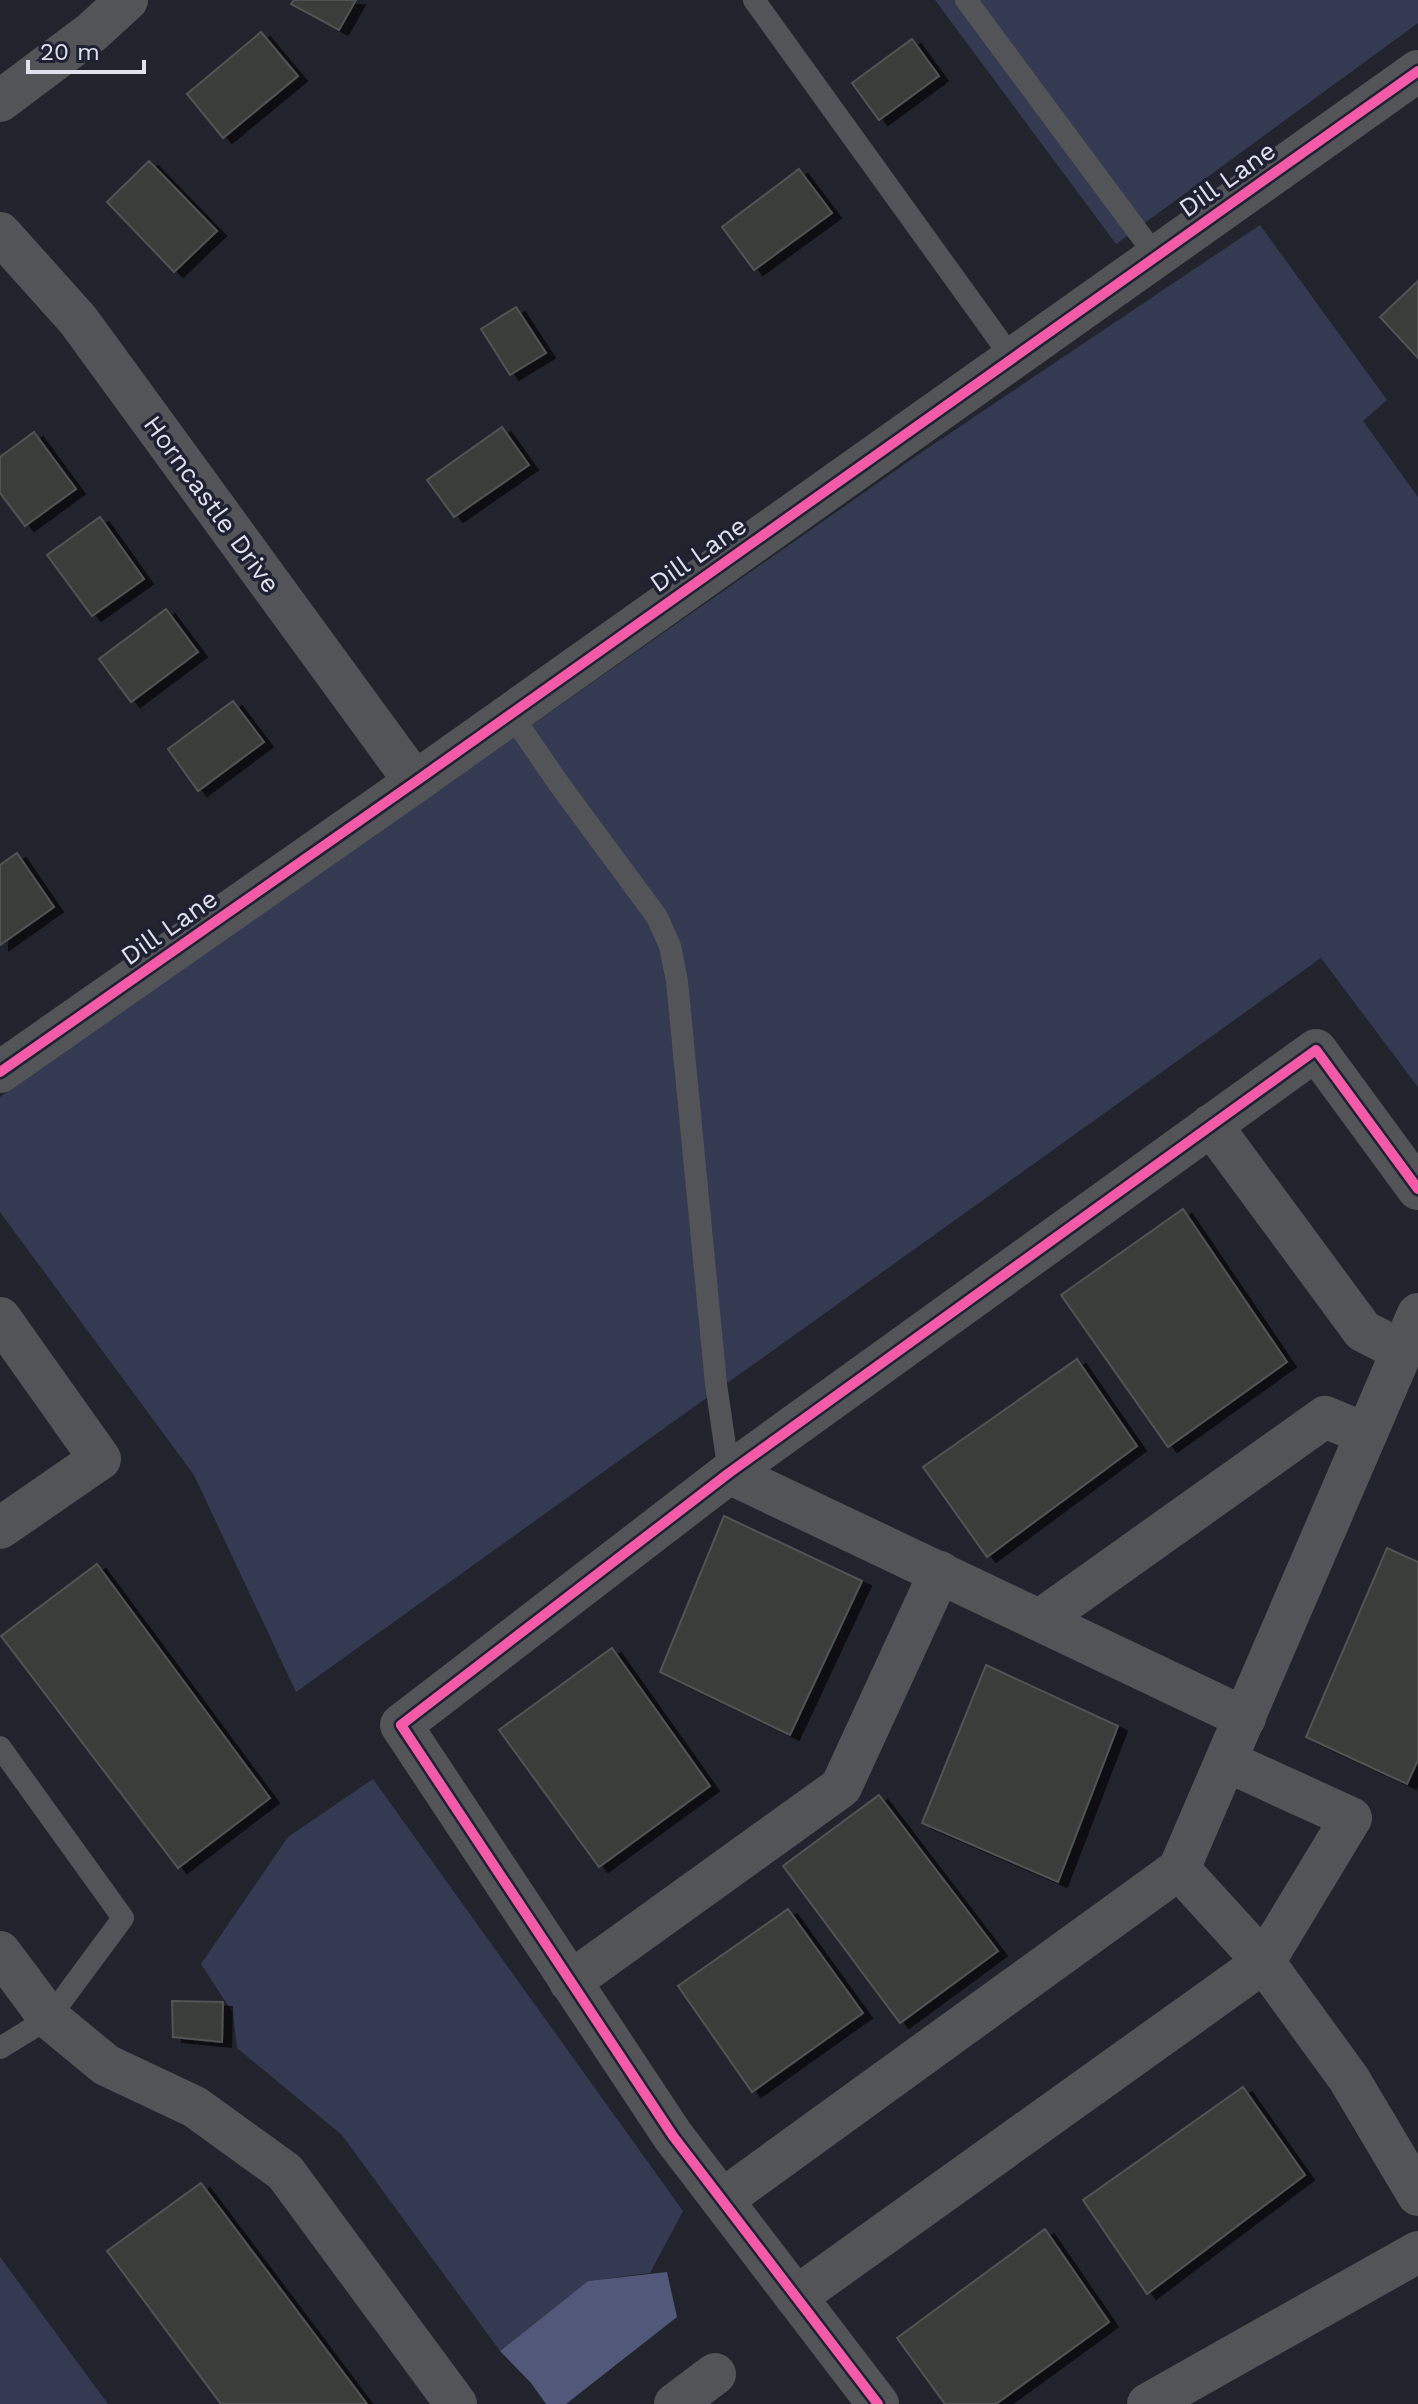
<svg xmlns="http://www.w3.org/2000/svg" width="1418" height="2404" viewBox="0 0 1418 2404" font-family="'Work Sans',sans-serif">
  <defs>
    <filter id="shadow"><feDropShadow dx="9" dy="5" stdDeviation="0" flood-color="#0009"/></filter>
  </defs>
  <rect width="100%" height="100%" fill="#22242d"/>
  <g fill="#343a51">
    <polygon points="935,0 1418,0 1418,23 1116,244"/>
    <polygon points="1260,225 1387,400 1363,421 1418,497 1418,1087 1321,958 296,1692 194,1475 0,1212 0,1097 922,452"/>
    <polygon points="373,1779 683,2211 650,2273 588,2281 500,2351 342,2135 237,2048 233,2013 201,1964 288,1837"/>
    <polygon points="0,2257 108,2404 0,2404"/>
  </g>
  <polygon fill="#515879" points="667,2272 677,2317 566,2404 546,2404 531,2383 500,2351 588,2281"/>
  <g fill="#3a3d3a" stroke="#515354" stroke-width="2" filter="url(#shadow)">
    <polygon points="294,0 356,0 339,30 291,4"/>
    <polygon points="261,32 298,76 223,138 187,94"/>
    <polygon points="912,39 939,76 879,120 852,83"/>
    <polygon points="149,161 217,231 174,272 107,202"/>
    <polygon points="799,169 832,213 754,270 722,227"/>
    <polygon points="1418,281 1418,358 1380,317"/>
    <polygon points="516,307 546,353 510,375 481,329"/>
    <polygon points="502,427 529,465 454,517 427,480"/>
    <polygon points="34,432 76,489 25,526 0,493 0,457"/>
    <polygon points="100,517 144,579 92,616 47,555"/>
    <polygon points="166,609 198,652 131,702 99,659"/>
    <polygon points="233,701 264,742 198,791 168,749"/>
    <polygon points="17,853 54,907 0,945 0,865"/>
    <polygon points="1183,1209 1287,1362 1168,1447 1061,1295"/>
    <polygon points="1077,1359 1137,1446 987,1557 923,1467"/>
    <polygon points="724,1516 862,1581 790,1735 660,1672"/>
    <polygon points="1387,1548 1418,1562 1418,1760 1407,1784 1306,1737"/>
    <polygon points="97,1564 270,1798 178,1868 1,1636"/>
    <polygon points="612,1648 710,1786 599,1867 499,1730"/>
    <polygon points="986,1665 1118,1726 1058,1882 922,1823"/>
    <polygon points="879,1795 998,1951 900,2023 783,1866"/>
    <polygon points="788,1909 863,2013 752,2092 678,1986"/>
    <polygon points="172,2001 223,2002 222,2042 173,2037"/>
    <polygon points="1243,2087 1305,2175 1147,2294 1083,2200"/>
    <polygon points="201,2183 367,2404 221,2404 107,2251"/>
    <polygon points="1045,2229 1109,2322 996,2404 945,2404 897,2338"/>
  </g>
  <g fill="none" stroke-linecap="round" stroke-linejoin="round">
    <g stroke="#535458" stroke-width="22">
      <polyline points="754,0 1012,358"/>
      <polyline points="966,0 1156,256"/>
      <polyline points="511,714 559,784 657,917 670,946 677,981 716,1384 729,1473"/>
      <polyline points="0,1747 123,1918 49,2018 0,2048"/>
    </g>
    <g stroke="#535458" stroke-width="42">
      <polyline points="0,101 92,32 127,0"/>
      <polyline points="0,233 78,320 415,782"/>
      <polyline points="0,1072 415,782 1418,71"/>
      <polyline points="1211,1125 1363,1331 1402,1351"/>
      <polyline points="1418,1314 1179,1869 1264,1962 1349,2079 1418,2195"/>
      <polyline points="0,1318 100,1459 0,1528"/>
      <polyline points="729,1473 1245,1718"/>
      <polyline points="1040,1620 1325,1417 1366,1434"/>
      <polyline points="0,1952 49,2018 106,2065 195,2107 285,2172 456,2404"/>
      <polyline points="570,1982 841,1787 940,1572"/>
      <polyline points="722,2200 1179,1869"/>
      <polyline points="796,2297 1264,1962 1351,1818 1226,1761"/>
      <polyline points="675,2404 715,2374"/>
      <polyline points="878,2404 673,2136 401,1725 729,1473 1316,1050 1418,1189"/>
      <polyline points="1148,2404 1418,2252"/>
    </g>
    <defs>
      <g id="cycleway">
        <polyline points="0,1072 415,782 1418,71"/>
        <polyline points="878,2404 673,2136 401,1725 729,1473 1316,1050 1418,1189"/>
      </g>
    </defs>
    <use href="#cycleway" stroke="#1e2131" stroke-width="15"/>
    <use href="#cycleway" stroke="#f35aa7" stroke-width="10"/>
  </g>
  <g text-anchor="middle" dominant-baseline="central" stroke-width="7" stroke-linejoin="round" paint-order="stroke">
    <g font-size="26" fill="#dfe2ed" stroke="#1e2131">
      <text transform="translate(1227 179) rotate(-35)">Dill Lane</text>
      <text transform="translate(212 504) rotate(54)">Horncastle Drive</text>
      <text transform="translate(698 554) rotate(-35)">Dill Lane</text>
      <text transform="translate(169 927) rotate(-35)">Dill Lane</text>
    </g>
  </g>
  <path d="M28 60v12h116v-12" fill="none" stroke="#dfe2ed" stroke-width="4"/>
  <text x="40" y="60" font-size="24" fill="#dfe2ed" stroke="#1e2131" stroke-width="6" paint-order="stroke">20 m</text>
</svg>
